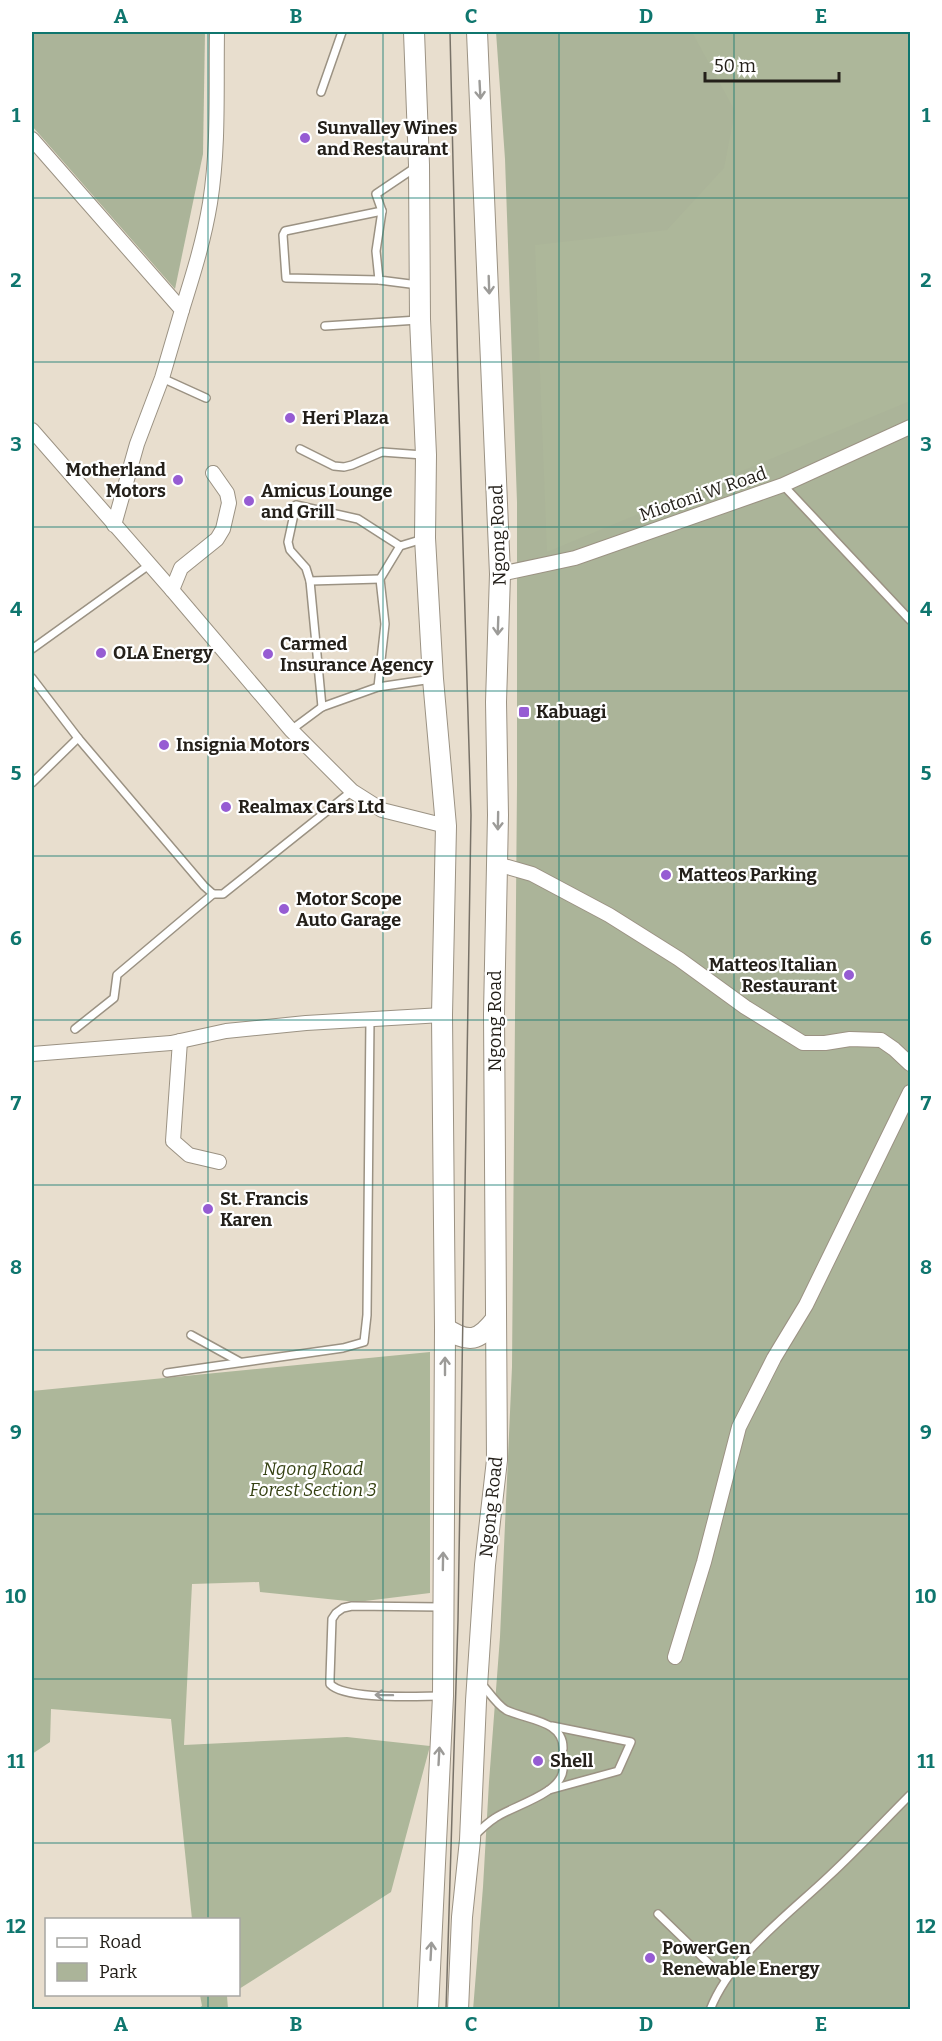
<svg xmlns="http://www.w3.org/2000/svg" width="942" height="2041" viewBox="0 0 942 2041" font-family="Bitter,serif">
  <rect width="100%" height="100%" fill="#e8dece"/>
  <g fill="#abb499">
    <polygon points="32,32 205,32 203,154 175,289 32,126"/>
    <polygon points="496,32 910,32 910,2009 473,2010 483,1887 489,1782 500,1637 512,1367 517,785 517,502 505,159"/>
  </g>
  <g fill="#adb79a">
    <polygon points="692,32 910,32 910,401 547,552 535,245 667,230 724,168 735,111"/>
    <polygon points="430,1352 430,1593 357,1602 260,1592 259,1582 192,1584 184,1745 347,1737 430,1746 391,1892 239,1989 238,1920 192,1919 171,1719 51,1709 50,1742 32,1754 32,1391"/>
    <polygon points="200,1995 229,1995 227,1996 228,2009 197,2009 202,2006"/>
  </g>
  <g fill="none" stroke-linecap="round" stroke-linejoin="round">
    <defs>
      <g id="lane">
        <polyline points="321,92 342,32"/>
        <polyline points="416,167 376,194 382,211 376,251 379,280 418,285"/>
        <polyline points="379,280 286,278 283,235 285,231 382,211"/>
        <polyline points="325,326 418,320"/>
        <polyline points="162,378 206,398"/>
        <polyline points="300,449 334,466 344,467 352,465 382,452 423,455"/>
        <polyline points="783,485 910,620"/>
        <polyline points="423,539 400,546 380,579 385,624 378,687 432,679"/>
        <polyline points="310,581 380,579"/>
        <polyline points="32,649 149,565"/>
        <polyline points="32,678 78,738 204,886 213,894 223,894 352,791"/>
        <polyline points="322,707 310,581 306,568 290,550 288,542 296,505 358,519 400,546"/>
        <polyline points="291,730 322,707 378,687"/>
        <polyline points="32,783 78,738"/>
        <polyline points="75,1029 114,998 117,975 213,894"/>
        <polyline points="191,1335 240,1362"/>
        <polyline points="167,1373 343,1348 364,1342 367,1315 370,1019"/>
        <path d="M481 1683C488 1691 497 1705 506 1710 526 1720 564 1720 563 1749"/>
        <path d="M440 1696C416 1696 345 1700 330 1684V1678L332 1619 336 1613 343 1608 352 1606 441 1607"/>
        <polyline points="549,1790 618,1771 631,1742 552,1726"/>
        <path d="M473 1837C480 1830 487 1823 495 1818 512 1806 561 1794 563 1770"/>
        <polyline points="658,1914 725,1979"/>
        <path d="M710 2010C731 1956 788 1915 829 1876 857 1850 883 1822 910 1795"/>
      </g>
      <g id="street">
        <polyline points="32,139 182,310 162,378 137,444 114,525"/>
        <path d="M182 310C193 275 204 240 210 203 219 146 216 88 217 32"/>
        <polyline points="32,430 172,590 291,730 352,791 382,810 446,826"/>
        <polyline points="500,574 575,558 783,485 910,427"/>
        <polyline points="172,590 181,568 217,539 223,529 229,503 227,493 213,473"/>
        <polyline points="497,864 532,874 609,915 679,959 745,1007 803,1043 825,1043 850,1039 881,1040 894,1049 910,1064"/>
        <polyline points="180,1041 173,1141 189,1155 219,1162"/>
        <polyline points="32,1054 171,1043 226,1031 306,1023 442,1015"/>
        <polyline points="675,1657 704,1562 739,1427 774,1358 806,1305 910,1092"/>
      </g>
      <g id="secondary">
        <polyline points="414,32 419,165 420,319 426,455 425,538 433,679 446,826 442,1015 445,1328 443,1696 428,2010"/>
        <path d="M445 1328C469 1344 479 1341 496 1319"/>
        <polyline points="458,2010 462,1917 470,1840 476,1701 485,1565 497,1460 494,1014 498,815 496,702 500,574 477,32"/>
      </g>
    </defs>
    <use href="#lane" stroke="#9b9283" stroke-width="10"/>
    <use href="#street" stroke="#9b9283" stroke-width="16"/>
    <use href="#secondary" stroke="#9b9283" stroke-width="22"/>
    <use href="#lane" stroke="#fff" stroke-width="7"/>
    <use href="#street" stroke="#fff" stroke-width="14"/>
    <use href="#secondary" stroke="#fff" stroke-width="20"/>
    <polyline stroke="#787268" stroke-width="1.5" points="446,2010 458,1620 471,815 458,378 450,32"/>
  </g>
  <defs><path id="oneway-shaft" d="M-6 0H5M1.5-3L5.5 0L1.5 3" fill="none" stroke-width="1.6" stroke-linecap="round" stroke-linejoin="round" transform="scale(1.5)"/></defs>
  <g stroke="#9c9b98">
    <use href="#oneway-shaft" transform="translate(480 90) rotate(87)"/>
    <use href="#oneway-shaft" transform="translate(489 285) rotate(88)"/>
    <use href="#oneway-shaft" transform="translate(498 626) rotate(92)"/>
    <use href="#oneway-shaft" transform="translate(498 821) rotate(91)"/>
    <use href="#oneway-shaft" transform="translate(445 1366) rotate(-90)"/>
    <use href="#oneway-shaft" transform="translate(443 1561) rotate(-89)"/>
    <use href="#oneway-shaft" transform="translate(384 1695) rotate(-179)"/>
    <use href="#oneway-shaft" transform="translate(439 1756) rotate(-87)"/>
    <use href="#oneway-shaft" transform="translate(431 1951) rotate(-87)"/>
  </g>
  <path fill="none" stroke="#0f766e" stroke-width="1.5" stroke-opacity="0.55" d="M208 32V1920M383 32V2010M559 32V2010M734 32V2010M32 198H910M32 362H910M32 527H910M32 691H910M32 856H910M32 1020H910M32 1185H910M32 1350H910M32 1514H910M32 1679H910M32 1843H910M208 1994V2010"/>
  <g fill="#965cd3" stroke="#fff" stroke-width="2">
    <circle cx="305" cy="138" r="6"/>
    <circle cx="290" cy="418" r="6"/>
    <circle cx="178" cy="480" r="6"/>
    <circle cx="249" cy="501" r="6"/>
    <circle cx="101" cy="653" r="6"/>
    <circle cx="268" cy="654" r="6"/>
    <rect x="518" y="706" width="12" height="12" rx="3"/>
    <circle cx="164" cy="745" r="6"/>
    <circle cx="226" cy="807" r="6"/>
    <circle cx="666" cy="875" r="6"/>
    <circle cx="284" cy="909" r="6"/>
    <circle cx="849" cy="975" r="6"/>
    <circle cx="208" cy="1209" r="6"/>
    <circle cx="538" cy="1761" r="6"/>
    <circle cx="650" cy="1958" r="6"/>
  </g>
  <g text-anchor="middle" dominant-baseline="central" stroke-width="4.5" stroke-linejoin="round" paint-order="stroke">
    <g font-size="18" font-weight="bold" fill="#24201a" stroke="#fff" text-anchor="start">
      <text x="317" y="128">Sunvalley Wines<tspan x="317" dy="21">and Restaurant</tspan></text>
      <text x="302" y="418">Heri Plaza</text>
      <text x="166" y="470" text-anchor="end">Motherland<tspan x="166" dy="21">Motors</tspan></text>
      <text x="261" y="491">Amicus Lounge<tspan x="261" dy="21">and Grill</tspan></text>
      <text x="280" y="644">Carmed<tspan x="280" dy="21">Insurance Agency</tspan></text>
      <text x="113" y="653">OLA Energy</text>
      <text x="536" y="712">Kabuagi</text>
      <text x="176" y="745">Insignia Motors</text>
      <text x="238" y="807">Realmax Cars Ltd</text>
      <text x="678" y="875">Matteos Parking</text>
      <text x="296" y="899">Motor Scope<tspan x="296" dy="21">Auto Garage</tspan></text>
      <text x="837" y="965" text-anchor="end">Matteos Italian<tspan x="837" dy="21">Restaurant</tspan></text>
      <text x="220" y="1199">St. Francis<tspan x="220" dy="21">Karen</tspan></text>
      <text x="550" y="1761">Shell</text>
      <text x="662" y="1948">PowerGen<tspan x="662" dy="21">Renewable Energy</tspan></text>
    </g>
    <g font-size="18" fill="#24201a" stroke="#fff">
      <text transform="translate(703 494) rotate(-19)">Miotoni W Road</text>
      <text transform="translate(498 535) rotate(-92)">Ngong Road</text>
      <text transform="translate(495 1021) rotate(-90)">Ngong Road</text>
      <text transform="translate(491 1507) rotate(-84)">Ngong Road</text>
    </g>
    <g font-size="18" font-style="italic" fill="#354112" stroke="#fff">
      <text x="313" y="1469">Ngong Road<tspan x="313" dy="21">Forest Section 3</tspan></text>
    </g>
  </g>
  <rect width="942" height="2041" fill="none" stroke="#ffffff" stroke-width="66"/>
  <rect x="45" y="1918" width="195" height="78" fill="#ffffff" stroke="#a7a6a3" stroke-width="1.5"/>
  <rect x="57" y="1938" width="30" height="9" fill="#ffffff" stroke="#a7a6a3" stroke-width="1.5"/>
  <text x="99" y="1948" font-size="18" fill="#24201a">Road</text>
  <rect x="57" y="1963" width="30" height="18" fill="#abb499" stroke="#a7a6a3" stroke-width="1.5"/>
  <text x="99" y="1978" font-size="18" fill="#24201a">Park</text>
  <path d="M705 72v9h134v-9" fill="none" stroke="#24201a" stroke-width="3"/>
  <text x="714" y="72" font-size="18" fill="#24201a" stroke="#ffffff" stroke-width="4.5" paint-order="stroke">50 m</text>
  <rect x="33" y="33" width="876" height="1975" fill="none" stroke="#0f766e" stroke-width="2"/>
  <g font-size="20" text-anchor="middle" font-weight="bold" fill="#0f766e">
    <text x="121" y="23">A</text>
    <text x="296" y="23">B</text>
    <text x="471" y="23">C</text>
    <text x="646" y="23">D</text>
    <text x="821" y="23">E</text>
    <text x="16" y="122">1</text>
    <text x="926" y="122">1</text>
    <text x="16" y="287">2</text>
    <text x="926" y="287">2</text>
    <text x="16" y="451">3</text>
    <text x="926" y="451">3</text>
    <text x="16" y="616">4</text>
    <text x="926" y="616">4</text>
    <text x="16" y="780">5</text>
    <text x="926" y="780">5</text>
    <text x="16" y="945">6</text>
    <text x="926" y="945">6</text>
    <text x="16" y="1110">7</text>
    <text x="926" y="1110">7</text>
    <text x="16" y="1274">8</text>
    <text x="926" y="1274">8</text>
    <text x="16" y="1439">9</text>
    <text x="926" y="1439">9</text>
    <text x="16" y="1603">10</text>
    <text x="926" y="1603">10</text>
    <text x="16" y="1768">11</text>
    <text x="926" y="1768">11</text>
    <text x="16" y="1933">12</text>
    <text x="926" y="1933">12</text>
    <text x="121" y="2031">A</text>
    <text x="296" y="2031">B</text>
    <text x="471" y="2031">C</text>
    <text x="646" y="2031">D</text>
    <text x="821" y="2031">E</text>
  </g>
</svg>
